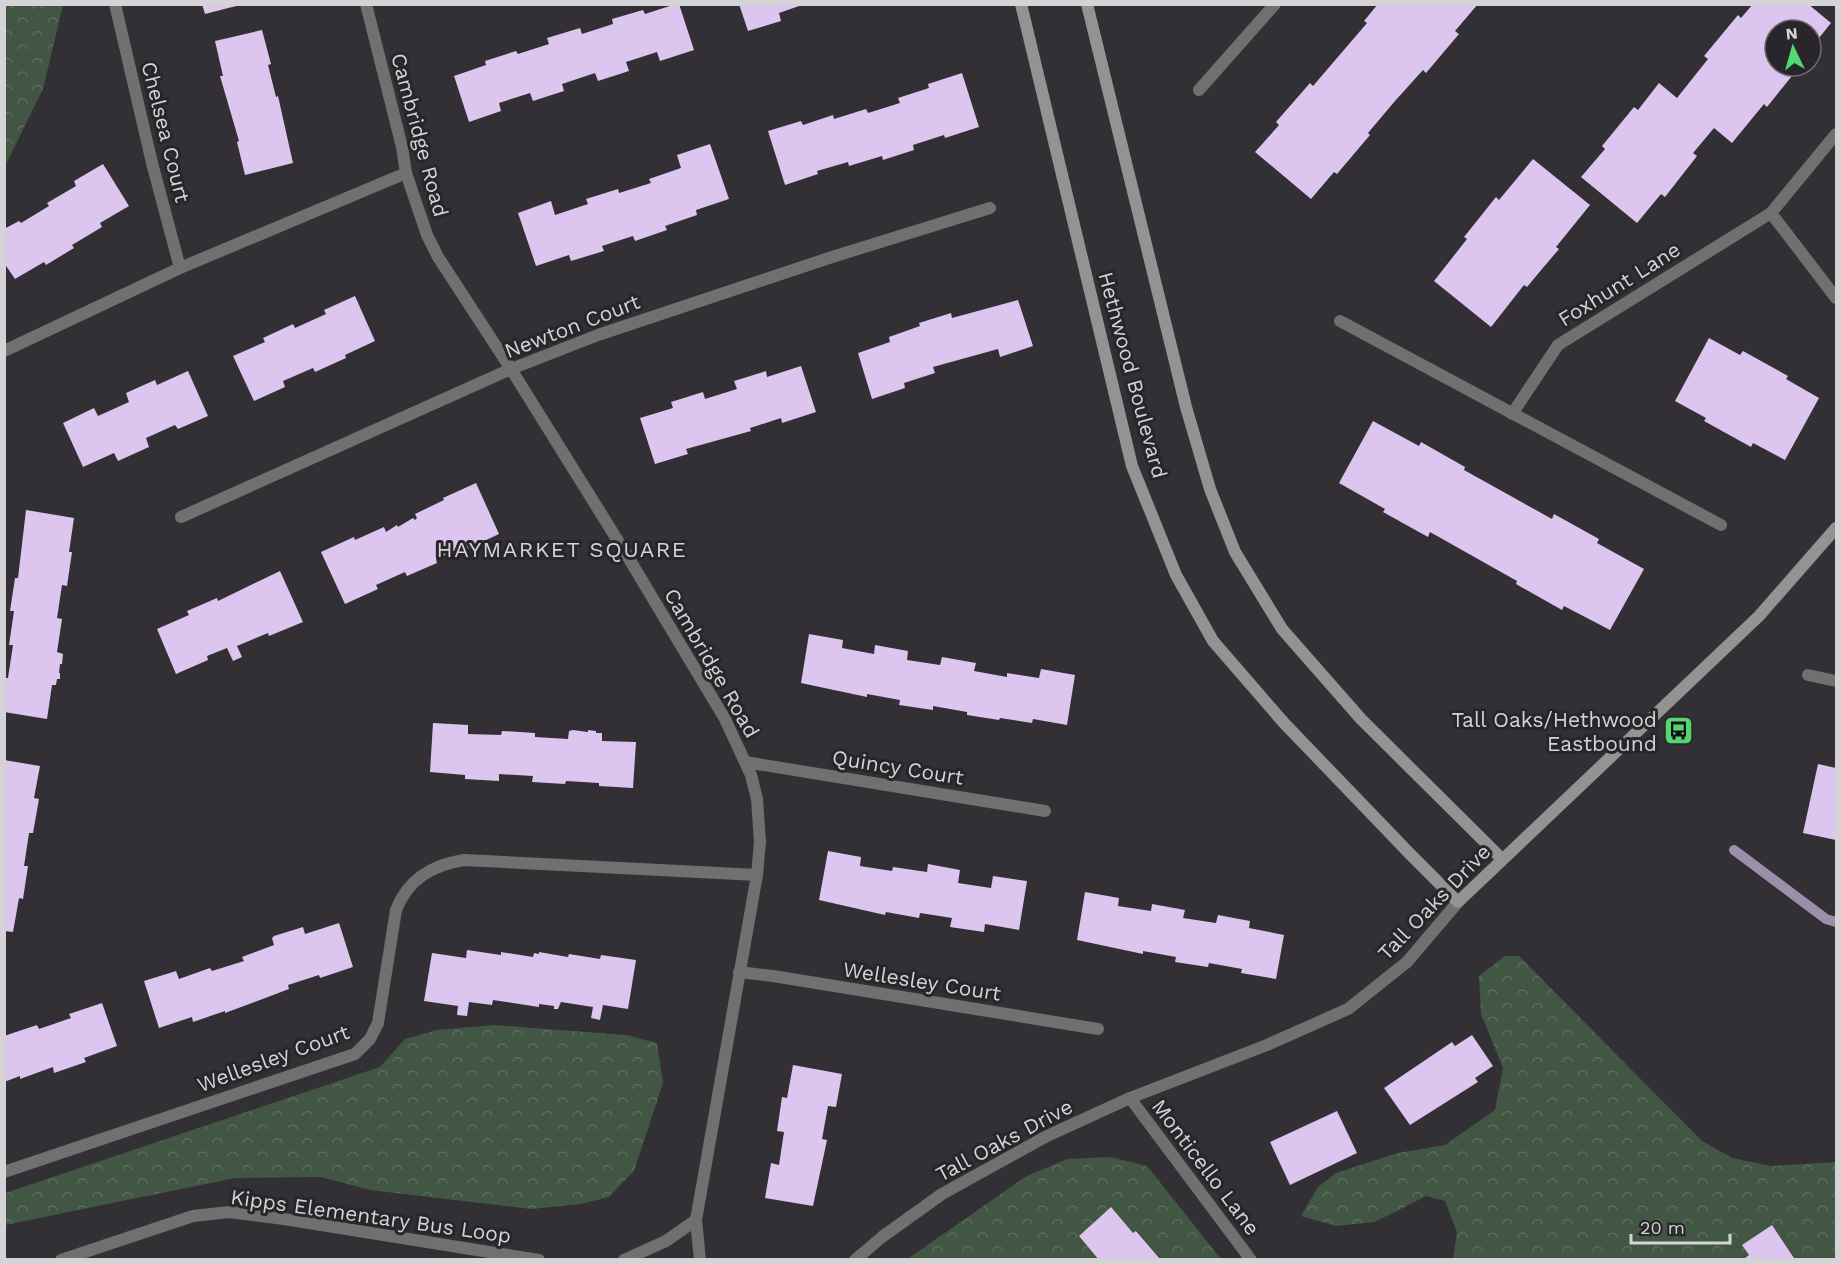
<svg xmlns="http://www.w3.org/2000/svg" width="1841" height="1264" viewBox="0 0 1841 1264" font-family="'Work Sans',sans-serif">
  <defs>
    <pattern id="forest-crowns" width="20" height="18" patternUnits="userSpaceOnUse" patternTransform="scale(1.5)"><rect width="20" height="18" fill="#425644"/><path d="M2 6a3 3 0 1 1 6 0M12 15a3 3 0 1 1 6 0" fill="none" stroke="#5c6d5e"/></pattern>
  </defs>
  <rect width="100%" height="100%" fill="#323034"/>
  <g fill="url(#forest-crowns)">
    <polygon points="5,4 63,5 43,89 5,166"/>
    <polygon points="1505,956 1519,956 1702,1141 1732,1158 1771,1166 1836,1162 1836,1259 1791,1259 1794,1257 1772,1225 1743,1245 1749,1255 1742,1259 1453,1259 1457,1232 1445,1201 1426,1196 1375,1222 1336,1226 1301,1216 1318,1187 1336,1173 1398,1153 1445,1145 1495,1110 1503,1068 1481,1014 1479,976"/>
    <polygon points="494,1025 626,1035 657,1043 663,1083 634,1171 609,1197 581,1204 531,1209 370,1190 321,1177 235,1178 5,1225 5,1193 380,1067 405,1039 437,1030"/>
    <polygon points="1110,1157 1147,1166 1221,1259 1161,1259 1137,1231 1133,1233 1111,1208 1079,1236 1099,1259 906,1260 1025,1177 1067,1159"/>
  </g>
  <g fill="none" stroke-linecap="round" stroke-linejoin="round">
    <polyline stroke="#9d8eaa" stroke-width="10" points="1734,850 1826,919 1836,922"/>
  </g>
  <g fill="#dcc5ef">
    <polygon points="202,4 239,4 240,5 205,14"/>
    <polygon points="676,4 679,4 694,50 660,61 657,52 626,62 629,71 598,81 595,73 562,84 564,91 533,101 530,93 499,103 501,111 469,122 454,76 486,65 485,61 516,51 518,54 549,44 547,38 580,28 582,34 613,24 612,19 643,10 645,14"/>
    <polygon points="739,4 802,4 802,5 779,13 781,21 748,31"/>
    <polygon points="1378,4 1478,4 1455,31 1459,34 1426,73 1423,70 1395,101 1368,133 1370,135 1337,174 1334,172 1311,199 1255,152 1279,125 1276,122 1310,83 1313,86 1367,23 1364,21"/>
    <polygon points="1753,4 1808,4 1831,23 1811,48 1811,30 1775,30 1775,66 1800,66 1767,107 1764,104 1732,143 1714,128 1693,153 1697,156 1665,197 1661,194 1637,223 1581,177 1605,149 1602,146 1634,107 1638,110 1659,83 1677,98 1708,59 1704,56 1738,15 1741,18"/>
    <polygon points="262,30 271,64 268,65 276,97 278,96 293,163 245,175 237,142 239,141 220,76 223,76 215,41"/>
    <polygon points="962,73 979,127 945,138 944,135 913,145 914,150 883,160 882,156 849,166 848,162 817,171 818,174 785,185 768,131 801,121 803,125 833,115 834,119 866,109 868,113 900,103 898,98 929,88 928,84"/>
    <polygon points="710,144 729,199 696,210 697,215 665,226 667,230 635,241 633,236 602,246 604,251 571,261 569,255 536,266 518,213 551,201 555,215 588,204 586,199 618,189 619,193 651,183 649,179 681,168 677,155"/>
    <polygon points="1533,159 1590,205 1556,247 1559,249 1542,269 1527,287 1524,285 1491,327 1434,281 1467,239 1464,237 1496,197 1499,200"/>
    <polygon points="103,164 129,206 100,223 102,227 72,245 74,248 46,265 44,262 15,279 4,263 4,229 19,221 21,223 49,206 47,203 76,186 74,181"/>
    <polygon points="355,296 375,341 345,355 346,358 315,372 313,368 283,381 285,387 254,401 233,356 265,342 263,338 293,324 295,328 326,314 324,310"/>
    <polygon points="1018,300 1033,346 1000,357 998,349 933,367 935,373 904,383 905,388 872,399 858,353 890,342 889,337 920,326 919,323 951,313 952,318"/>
    <polygon points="1709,338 1740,355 1743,351 1788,376 1786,379 1819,398 1785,460 1753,443 1751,447 1704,421 1706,418 1675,401"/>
    <polygon points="801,366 816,412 782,423 781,418 750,428 751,431 686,449 688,454 655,464 640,418 673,408 671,402 703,392 705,399 737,389 734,381 766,371 767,377"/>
    <polygon points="188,371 208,416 178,429 175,425 146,438 149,447 118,461 114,453 83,467 63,423 94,408 98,416 129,402 126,393 155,380 157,385"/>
    <polygon points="1373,421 1419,446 1421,442 1465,467 1464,470 1552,519 1554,514 1599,539 1597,543 1644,569 1610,630 1564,606 1562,610 1516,584 1517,581 1430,532 1428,537 1383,512 1385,509 1339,483"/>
    <polygon points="476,483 499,534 467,549 465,546 436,559 437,563 407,576 405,572 376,585 378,589 345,604 321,552 354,537 355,540 384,527 386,532 397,525 398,527 413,518 415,520 417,518 415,514 444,500 443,498"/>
    <polygon points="26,510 74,518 69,552 72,552 67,586 62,585 57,618 62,619 57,652 63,654 62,664 60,664 59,673 60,673 60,679 57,679 56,685 52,685 47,719 4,712 4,678 8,678 13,645 9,645 14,611 10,611 15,578 18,578"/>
    <polygon points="280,571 303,622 269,636 268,633 237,646 242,657 233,661 227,648 207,656 208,660 176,674 157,629 189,615 187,611 217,598 218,601"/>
    <polygon points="809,634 843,640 842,648 874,654 875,645 908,651 907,660 940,665 942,657 976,663 974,671 1007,677 1007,673 1039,678 1041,669 1075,675 1067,725 1033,719 1032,723 1000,718 999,720 967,715 967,712 933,706 933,710 899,705 900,700 867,694 867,697 801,683"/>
    <polygon points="433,723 468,725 468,734 501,735 502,731 535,733 535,737 568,739 569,731 573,730 588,732 588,730 596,731 596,733 602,733 602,741 636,742 633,788 599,786 599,783 566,781 565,784 532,782 533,776 499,774 499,781 465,779 465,775 430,772"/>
    <polygon points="4,760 40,766 34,798 39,799 33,833 29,833 24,866 28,866 23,899 19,898 13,932 4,931"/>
    <polygon points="1818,764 1836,768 1836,840 1803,833"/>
    <polygon points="828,851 861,857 860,866 892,871 893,867 927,872 928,864 960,870 958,883 991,888 993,876 1027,881 1019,930 985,924 984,932 950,927 952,918 920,913 919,918 886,912 885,915 819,900"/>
    <polygon points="1085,892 1119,898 1118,906 1151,911 1152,904 1185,910 1183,918 1216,923 1218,915 1250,921 1249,928 1284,935 1276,979 1241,973 1242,969 1209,963 1208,967 1175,962 1176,957 1143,951 1143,954 1077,940"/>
    <polygon points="339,923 353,967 320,978 319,975 288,985 289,989 225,1013 225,1011 193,1022 192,1017 159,1028 144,981 176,971 179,979 210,968 212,971 244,961 242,957 274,945 272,938 274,936 303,927 305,934"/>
    <polygon points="467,950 501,955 501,952 533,957 534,953 539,954 539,952 568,957 569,954 600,959 601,955 636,960 628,1009 603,1005 600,1020 591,1018 593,1007 561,1002 558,1009 554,1009 554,1006 539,1004 539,1007 493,1000 492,1005 469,1002 467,1016 457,1015 458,1006 424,1001 432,953 466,958"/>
    <polygon points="102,1003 117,1046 84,1058 86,1062 54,1073 53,1067 20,1079 20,1076 4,1082 4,1036 37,1025 39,1029 71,1018 69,1014"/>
    <polygon points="1472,1035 1493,1066 1475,1078 1478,1082 1410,1125 1384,1088 1452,1042 1455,1046"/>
    <polygon points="793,1065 842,1074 836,1107 828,1106 822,1139 827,1140 813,1206 765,1198 771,1163 779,1165 784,1132 777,1131 782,1097 787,1098"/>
    <polygon points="1337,1111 1357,1153 1290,1185 1270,1142"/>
    <polygon points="1111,1207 1133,1233 1136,1231 1161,1260 1099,1260 1079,1236"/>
    <polygon points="1772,1225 1794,1258 1791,1260 1742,1260 1749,1255 1742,1245"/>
  </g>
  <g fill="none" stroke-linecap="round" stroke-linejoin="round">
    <g stroke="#6f716f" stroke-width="12">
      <polyline points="115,4 152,163 180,268"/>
      <polyline points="1199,90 1275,4"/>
      <polyline points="1771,213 1836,298"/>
      <polyline points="1340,321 1721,525"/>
      <polyline points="1808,675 1836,681"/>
      <polyline points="61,1260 193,1216 229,1212 284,1219 539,1260"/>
      <polyline points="624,1260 666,1241 696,1220"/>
    </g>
    <g stroke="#6f716f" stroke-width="12">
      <polyline points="366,4 402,147 406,173 427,235 438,257 511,369 628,557 725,719 751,775 757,799 760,842 757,875 696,1220 700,1260"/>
      <polyline points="4,351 180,268 406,173"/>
      <polyline points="1512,414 1558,345 1771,213 1836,134"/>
      <polyline points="181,517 511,369 598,335 829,258 990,208"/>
      <polyline points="745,762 1045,811"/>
      <polyline points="739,972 773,976 1098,1029"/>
      <polyline points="1130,1098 1251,1260"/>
      <path d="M4 1172 355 1054 370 1039 378 1023 396 910C408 879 432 865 464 860L757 875"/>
      <polyline points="855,1260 882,1237 942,1194 1047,1136 1130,1098 1267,1045 1348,1009 1407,962 1458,902"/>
    </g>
    <g stroke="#919492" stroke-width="12">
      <polyline points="1021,4 1132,466 1176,575 1213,641 1284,723 1411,855 1458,902 1759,616 1836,528"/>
      <polyline points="1087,4 1186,407 1210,489 1235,552 1282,629 1361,719 1502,859"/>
    </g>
  </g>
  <defs>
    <symbol id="bus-square" viewBox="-11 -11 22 22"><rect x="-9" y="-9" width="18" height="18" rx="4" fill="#55d671" stroke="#28262a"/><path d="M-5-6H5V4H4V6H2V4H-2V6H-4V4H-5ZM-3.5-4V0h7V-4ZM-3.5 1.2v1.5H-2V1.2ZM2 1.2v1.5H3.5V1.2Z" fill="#111"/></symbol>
  </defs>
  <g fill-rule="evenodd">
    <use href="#bus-square" x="1662" y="714" width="33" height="33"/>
  </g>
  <g text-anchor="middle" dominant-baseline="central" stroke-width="6" stroke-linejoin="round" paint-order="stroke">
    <g font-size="21" fill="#d5d3d6" stroke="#28262a">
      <text transform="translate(166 132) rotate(76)">Chelsea Court</text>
      <text transform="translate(420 135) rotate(75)">Cambridge Road</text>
      <text transform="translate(1619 284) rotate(-32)">Foxhunt Lane</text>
      <text transform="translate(572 326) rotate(-21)">Newton Court</text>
      <text transform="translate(1133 375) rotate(75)">Hethwood Boulevard</text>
      <text transform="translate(712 663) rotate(60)">Cambridge Road</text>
      <text transform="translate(898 767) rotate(9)">Quincy Court</text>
      <text transform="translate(1434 902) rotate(-46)">Tall Oaks Drive</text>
      <text transform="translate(922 981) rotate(9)">Wellesley Court</text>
      <text transform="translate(273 1058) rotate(-20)">Wellesley Court</text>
      <text transform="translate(1004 1140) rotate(-28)">Tall Oaks Drive</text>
      <text transform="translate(1206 1167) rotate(53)">Monticello Lane</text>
      <text transform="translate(371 1216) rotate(8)">Kipps Elementary Bus Loop</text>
    </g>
    <g font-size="21" fill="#d5d3d6" stroke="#28262a" text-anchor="end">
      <text x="1657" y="719">Tall Oaks/Hethwood<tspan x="1657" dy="24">Eastbound</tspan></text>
    </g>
    <g font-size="22" letter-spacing="1.5" fill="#d5d3d6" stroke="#28262a">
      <text x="562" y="549">HAYMARKET SQUARE</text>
    </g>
  </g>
  <rect width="1841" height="1264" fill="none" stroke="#d5d3d6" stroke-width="12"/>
  <g transform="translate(1793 48) rotate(355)"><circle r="28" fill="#28262a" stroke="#6d6b6f" stroke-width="1.5"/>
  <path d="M0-4.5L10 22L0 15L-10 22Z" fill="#55d671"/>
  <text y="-9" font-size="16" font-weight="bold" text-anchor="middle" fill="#d5d3d6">N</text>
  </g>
  <path d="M1631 1234v9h99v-9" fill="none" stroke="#d5d3d6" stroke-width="3"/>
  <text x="1640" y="1234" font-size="18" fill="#d5d3d6" stroke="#28262a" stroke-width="4.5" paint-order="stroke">20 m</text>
</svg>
